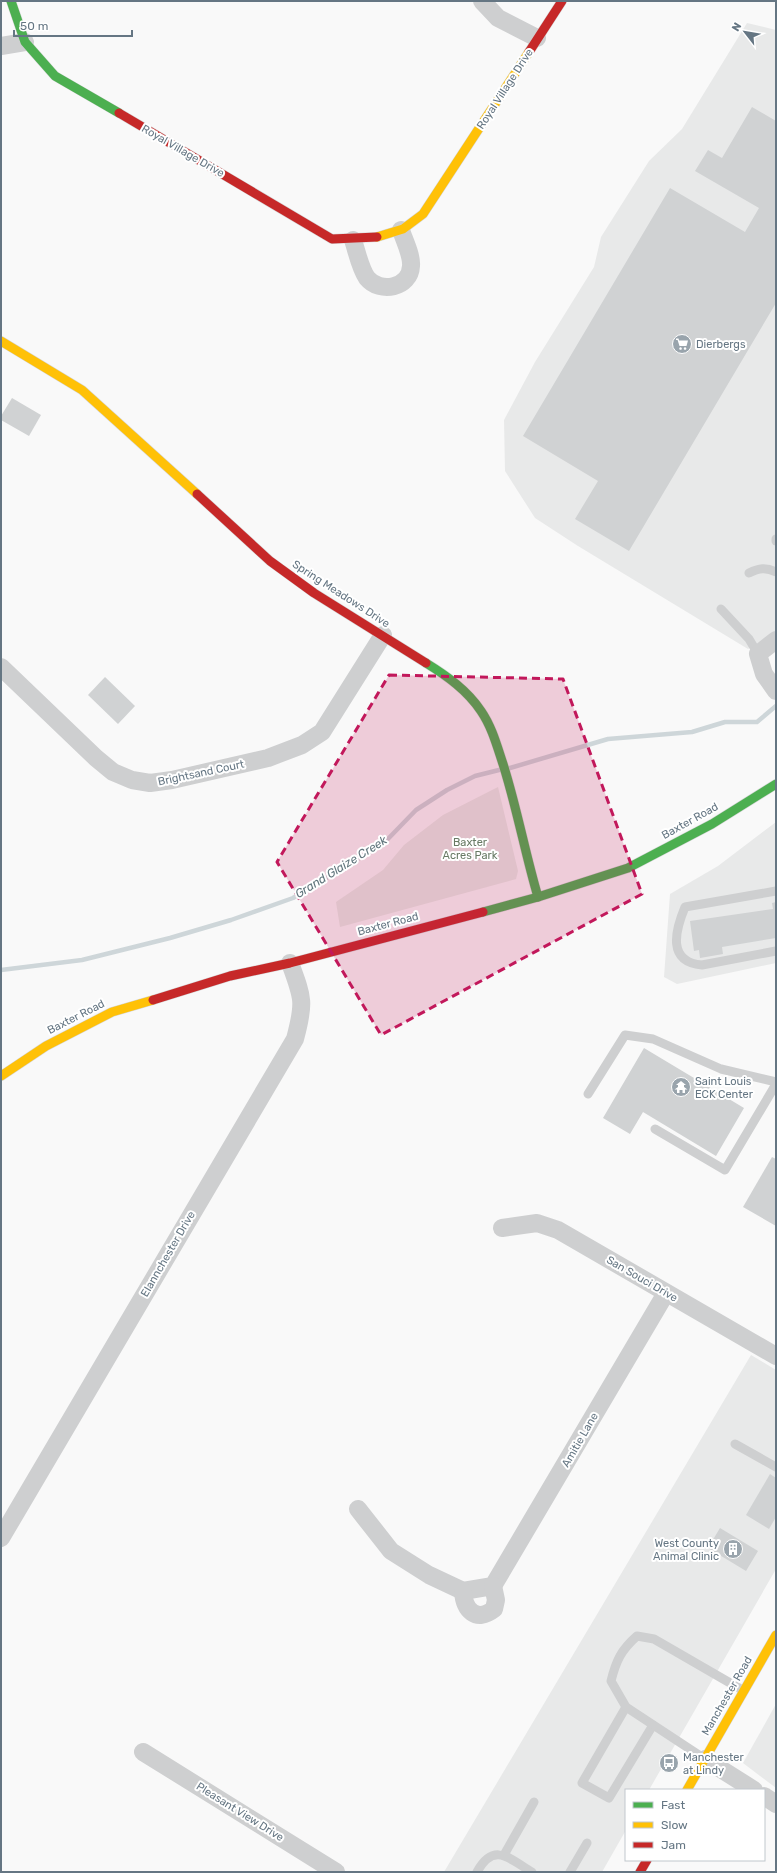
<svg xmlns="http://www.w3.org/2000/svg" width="777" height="1873" viewBox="0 0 777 1873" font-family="Rubik,sans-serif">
  <rect width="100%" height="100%" fill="#f9f9f9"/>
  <g fill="#e8e9e9">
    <polygon points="747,23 776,30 776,632 748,649 578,546 535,518 505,471 504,420 535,362 594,267 601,237 649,161 682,129"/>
    <polygon points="776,822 776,963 677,984 664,977 670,894 718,866"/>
    <polygon points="751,1355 776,1370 776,1569 649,1790 626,1790 626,1830 602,1872 444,1872"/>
    <polygon points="776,1704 776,1788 743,1763"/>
  </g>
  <polygon fill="#e8ebe6" points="498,787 518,871 516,879 340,927 336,902 383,870 404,845 443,815"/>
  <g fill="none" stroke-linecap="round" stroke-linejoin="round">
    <g stroke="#ced6d9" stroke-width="4.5">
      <polyline points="510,768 608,739 692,732 725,722 757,722 776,706"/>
      <polyline points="1,970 82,960 170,938 231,920 293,898 384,843 416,810 447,790 475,776 499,770"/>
    </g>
  </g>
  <g fill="#d0d2d3">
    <polygon points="752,107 776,121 776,303 629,551 575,519 598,481 523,436 670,188 745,232 759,208 695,171 708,150 722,158"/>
    <polygon points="12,398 41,415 29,436 1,420 1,416"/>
    <polygon points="105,677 135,706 118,724 88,695"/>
    <polygon points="776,902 776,938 722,947 723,954 700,958 699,950 694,951 690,921 773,909 772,903"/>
    <polygon points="644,1048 744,1108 716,1156 643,1112 630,1134 603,1118"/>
    <polygon points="772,1157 776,1159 776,1226 743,1207"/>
    <polygon points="770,1474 776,1478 776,1517 769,1529 746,1515"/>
    <polygon points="720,1528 758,1551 746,1571 708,1548"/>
  </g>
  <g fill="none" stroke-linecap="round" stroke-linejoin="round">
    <defs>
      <g id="fast">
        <polyline points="11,1 25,42 55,76 119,113"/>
        <path d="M426 663C447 676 467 690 481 711 492 727 497 746 503 764 517 808 525 853 538 897"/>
        <polyline points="483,912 538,897 628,868 712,824 776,784"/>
      </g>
      <g id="slow">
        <polyline points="377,237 403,229 423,214 529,52"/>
        <polyline points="1,341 82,390 197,494"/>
        <polyline points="1,1076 46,1046 112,1012 153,1000"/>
        <polyline points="687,1790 776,1635"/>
      </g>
      <g id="jam">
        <polyline points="529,52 562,1"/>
        <polyline points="119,113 332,239 377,237"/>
        <polyline points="197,494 270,561 314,593 426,663"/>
        <polyline points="153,1000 230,976 290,963 483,912"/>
        <polyline points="640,1872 647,1860"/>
      </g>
    </defs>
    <use href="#fast" stroke="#d5d6d7" stroke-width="10"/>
    <use href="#slow" stroke="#d5d6d7" stroke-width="10"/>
    <use href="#jam" stroke="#d5d6d7" stroke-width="10"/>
    <g stroke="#cecfd0" stroke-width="9">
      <polyline points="776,539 776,541"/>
      <path d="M749 573C759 568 766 567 776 572"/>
      <polyline points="721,609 749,639 758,654"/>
      <path d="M776 891 685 907C675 931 667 962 702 965L776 951"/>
      <polyline points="588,1094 625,1035 653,1039 721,1069 776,1082"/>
      <polyline points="655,1129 725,1170 776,1084"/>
      <polyline points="735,1444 776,1467"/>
      <polyline points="626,1707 582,1783 609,1798 653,1725"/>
      <path d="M705 1759 626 1707 611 1681C616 1661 621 1650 637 1636L654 1639 744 1691"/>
      <polyline points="504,1855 534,1802"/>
      <path d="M477 1872C494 1841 510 1859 532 1872"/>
      <polyline points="570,1872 587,1843"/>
    </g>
    <g stroke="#cecfd0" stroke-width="18">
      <polyline points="482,1 498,18 537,38"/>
      <polyline points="1,46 25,42"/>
      <path d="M353 240C357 252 360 268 367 278 380 294 410 288 411 266 412 255 404 240 401 230"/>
      <polyline points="776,640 758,654 764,674 776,691"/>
      <polyline points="1,667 96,758 113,772 132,780 150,783 172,780 268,758 302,745 322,732 383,635"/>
      <polyline points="502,1228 537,1223 558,1230 776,1356"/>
      <polyline points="358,1509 391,1551 429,1575 463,1591 493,1586 666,1293"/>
      <path d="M1 1538 295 1039C305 1002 303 998 290 963"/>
      <path d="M463 1591C464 1610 476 1623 494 1609L496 1600 493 1586"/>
      <polyline points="143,1752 336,1872"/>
      <polyline points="705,1759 754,1790"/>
      <polyline points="764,1796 776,1804"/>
    </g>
    <use href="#fast" stroke="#4caf50" stroke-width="9"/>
    <use href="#slow" stroke="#ffc107" stroke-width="9"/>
    <use href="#jam" stroke="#c62828" stroke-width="9"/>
  </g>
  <path fill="#c2185b" fill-opacity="0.2" stroke="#c2185b" stroke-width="3" stroke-dasharray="8 5" stroke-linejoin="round" d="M389 675 563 679 642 894 381 1035 277 862Z"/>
  <defs>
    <symbol id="supermarket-disc" viewBox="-11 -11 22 22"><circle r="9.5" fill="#99a4ac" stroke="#fff"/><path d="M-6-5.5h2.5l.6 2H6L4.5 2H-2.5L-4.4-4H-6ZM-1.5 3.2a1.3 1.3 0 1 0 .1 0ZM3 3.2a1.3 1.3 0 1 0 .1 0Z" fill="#fff"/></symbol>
    <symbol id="temple-disc" viewBox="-11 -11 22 22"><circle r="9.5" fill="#99a4ac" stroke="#fff"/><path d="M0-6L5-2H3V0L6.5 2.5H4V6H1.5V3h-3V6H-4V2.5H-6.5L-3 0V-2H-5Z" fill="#fff"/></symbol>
    <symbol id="building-disc" viewBox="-11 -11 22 22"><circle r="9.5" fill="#99a4ac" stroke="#fff"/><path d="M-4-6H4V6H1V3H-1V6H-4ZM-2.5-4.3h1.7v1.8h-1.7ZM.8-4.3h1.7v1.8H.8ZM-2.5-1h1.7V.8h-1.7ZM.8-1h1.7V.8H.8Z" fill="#fff"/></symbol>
    <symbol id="bus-disc" viewBox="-11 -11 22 22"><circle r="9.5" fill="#99a4ac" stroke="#fff"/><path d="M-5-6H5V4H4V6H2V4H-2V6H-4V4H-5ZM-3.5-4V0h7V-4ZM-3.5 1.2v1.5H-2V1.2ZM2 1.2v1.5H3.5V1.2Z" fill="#fff"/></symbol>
  </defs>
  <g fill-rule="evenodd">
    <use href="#supermarket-disc" x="671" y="333" width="22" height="22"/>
    <use href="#temple-disc" x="670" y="1076" width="22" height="22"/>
    <use href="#building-disc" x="722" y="1538" width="22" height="22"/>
    <use href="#bus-disc" x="658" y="1752" width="22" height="22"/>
  </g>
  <g text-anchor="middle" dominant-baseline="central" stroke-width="4" stroke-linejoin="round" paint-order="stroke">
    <g font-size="11" fill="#657683" stroke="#fff">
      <text transform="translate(505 89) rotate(-57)">Royal Village Drive</text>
      <text transform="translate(183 151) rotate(30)">Royal Village Drive</text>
      <text transform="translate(341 594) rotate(33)">Spring Meadows Drive</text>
      <text transform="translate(201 773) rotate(-12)">Brightsand Court</text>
      <text transform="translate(690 821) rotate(-29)">Baxter Road</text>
      <text transform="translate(388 924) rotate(-15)">Baxter Road</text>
      <text transform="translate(76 1017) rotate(-27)">Baxter Road</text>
      <text transform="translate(168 1254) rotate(-60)">Elannchester Drive</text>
      <text transform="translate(642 1279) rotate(30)">San Souci Drive</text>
      <text transform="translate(580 1440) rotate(-60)">Amitie Lane</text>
      <text transform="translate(727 1696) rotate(-60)">Manchester Road</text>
      <text transform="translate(240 1812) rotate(32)">Pleasant View Drive</text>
    </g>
    <g font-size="11" fill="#657683" stroke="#fff" text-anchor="start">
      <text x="696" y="344">Dierbergs</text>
      <text x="695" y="1081">Saint Louis<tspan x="695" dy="13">ECK Center</tspan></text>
      <text x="719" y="1543" text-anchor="end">West County<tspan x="719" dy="13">Animal Clinic</tspan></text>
      <text x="683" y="1757">Manchester<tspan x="683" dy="13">at Lindy</tspan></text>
    </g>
    <g font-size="11" fill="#687a64" stroke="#fff">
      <text x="470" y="842">Baxter<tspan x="470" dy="13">Acres Park</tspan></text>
    </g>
    <g font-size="12" font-style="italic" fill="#60757c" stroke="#fff">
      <text transform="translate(341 867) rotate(-32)">Grand Glaize Creek</text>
    </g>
  </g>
  <rect width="777" height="1873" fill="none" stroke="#657683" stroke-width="4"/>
  <rect x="625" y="1789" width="140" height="72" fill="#ffffff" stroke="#c1c8cd"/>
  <rect x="633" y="1802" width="20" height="6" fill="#4caf50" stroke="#c1c8cd"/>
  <text x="661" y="1809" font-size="12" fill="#657683">Fast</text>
  <rect x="633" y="1822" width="20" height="6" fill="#ffc107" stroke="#c1c8cd"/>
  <text x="661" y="1829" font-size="12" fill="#657683">Slow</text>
  <rect x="633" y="1842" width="20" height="6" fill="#c62828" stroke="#c1c8cd"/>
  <text x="661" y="1849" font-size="12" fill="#657683">Jam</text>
  <g transform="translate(745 32) rotate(301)" stroke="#ffffff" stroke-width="3" paint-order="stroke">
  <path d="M0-3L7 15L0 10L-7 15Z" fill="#657683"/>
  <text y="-6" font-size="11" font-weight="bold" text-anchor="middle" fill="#657683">N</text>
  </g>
  <path d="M14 30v6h118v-6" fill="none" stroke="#657683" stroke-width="2"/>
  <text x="20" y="30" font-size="12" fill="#657683" stroke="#ffffff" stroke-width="3" paint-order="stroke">50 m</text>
</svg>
